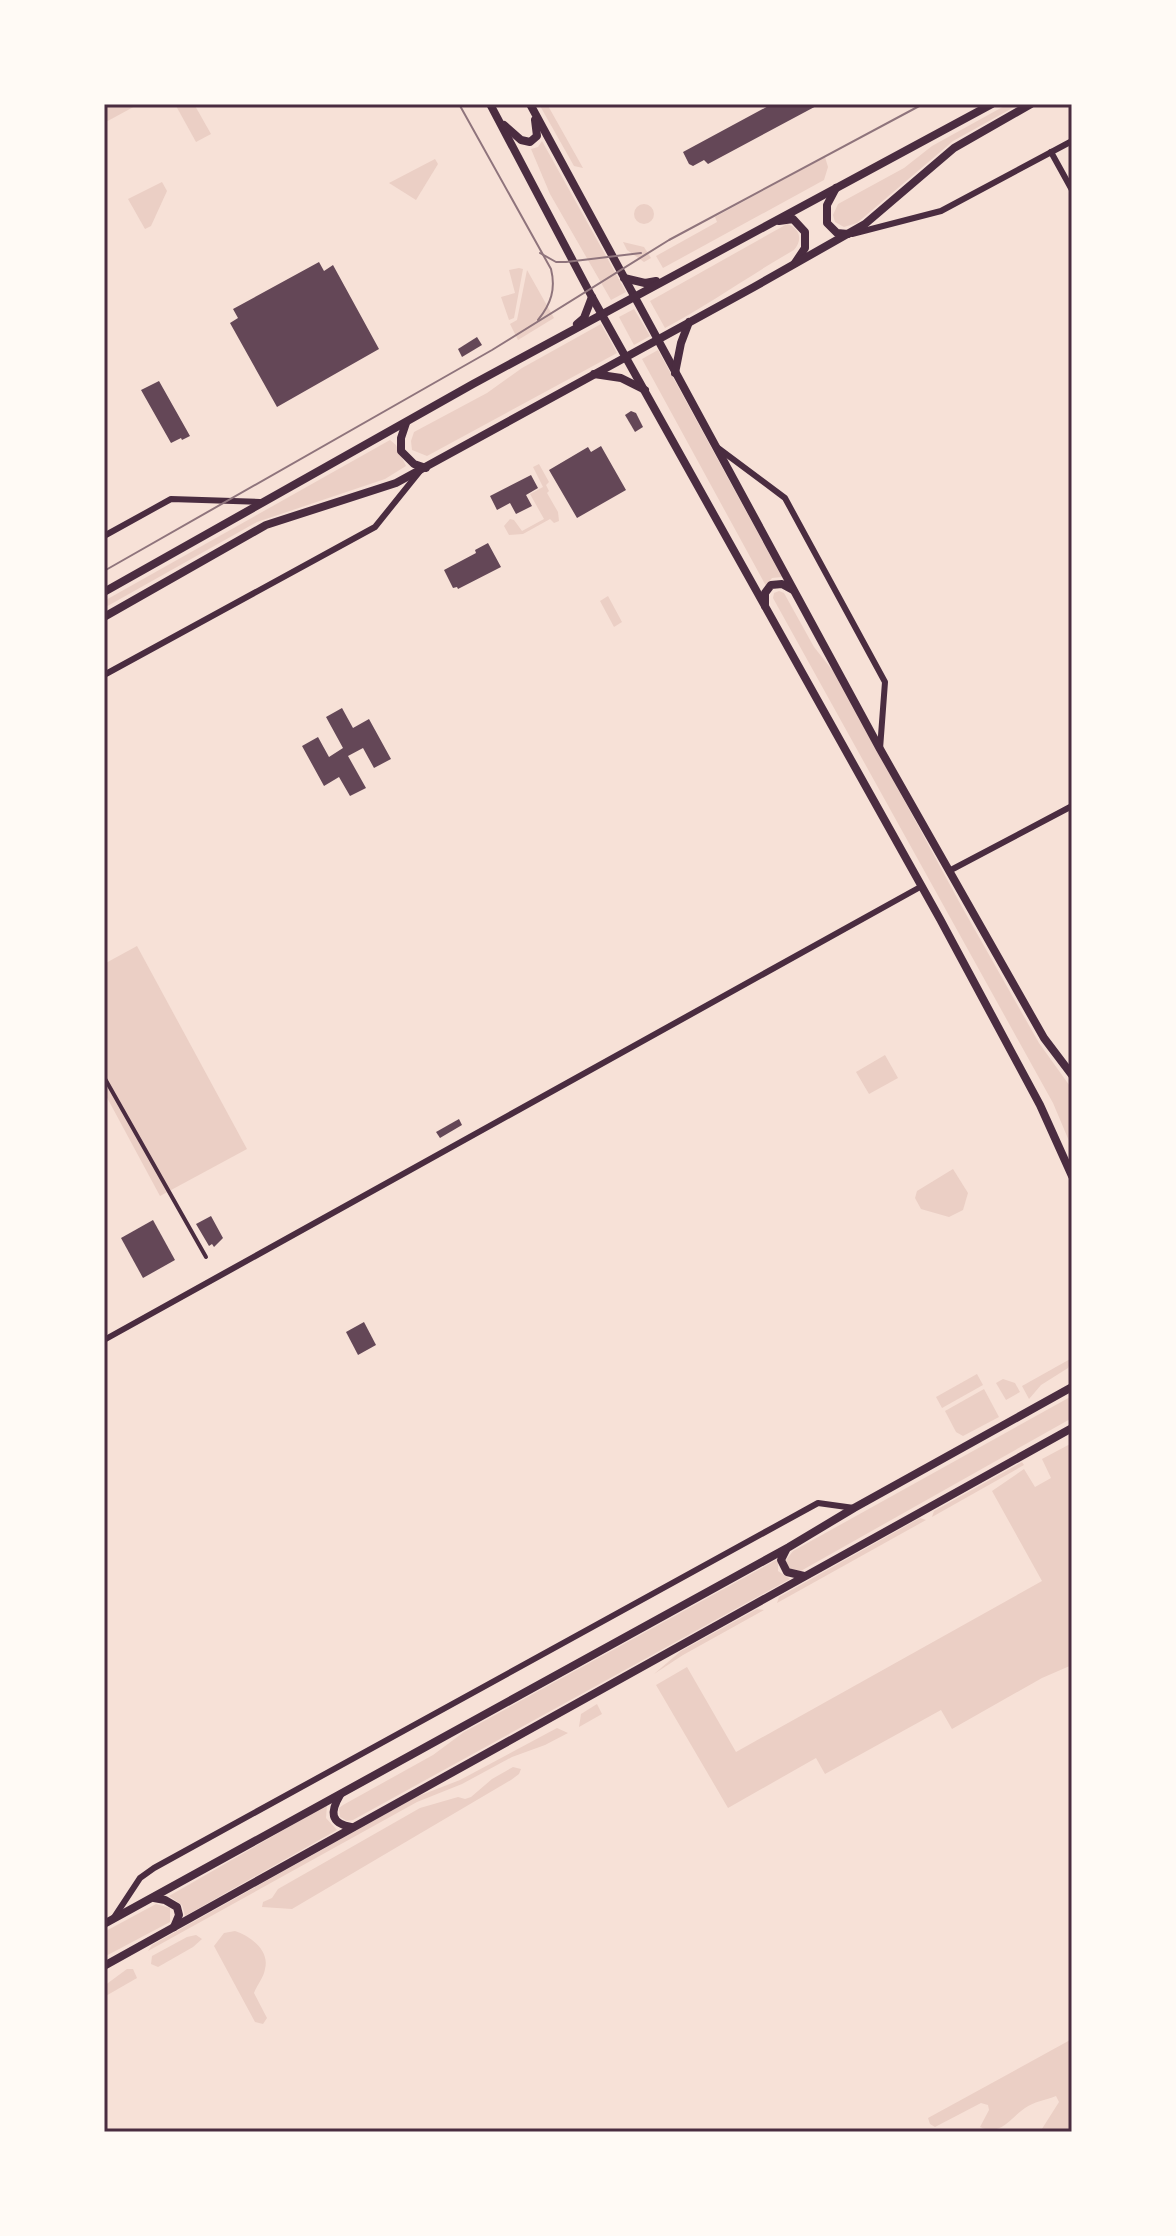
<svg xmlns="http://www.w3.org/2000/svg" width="1176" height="2236" viewBox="0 0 1176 2236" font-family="'PT Sans',sans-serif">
  <rect width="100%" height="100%" fill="#f7e1d7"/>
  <g fill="#ebcfc5">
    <polygon points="104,104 139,104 104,123"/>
    <polygon points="175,104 194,104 211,134 196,142"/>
    <polygon points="539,104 547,104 583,168 574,166"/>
    <polygon points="1008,104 1020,104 953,141 857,223 844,227 835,222 833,215 838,204 904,168 932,146"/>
    <polygon points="542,141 626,292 611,300 550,194 531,149 538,147"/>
    <polygon points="825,157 828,167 824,180 663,268 656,256 717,222 715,217"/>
    <polygon points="435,159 438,164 416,200 389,183"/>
    <polygon points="162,182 167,191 151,226 145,229 128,199"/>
    <circle cx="644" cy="214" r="10"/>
    <path d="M787 224C800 228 803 240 794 250 750 275 710 304 665 328L650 301Z"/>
    <polygon points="623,242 644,247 651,258 644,262 627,250"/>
    <polygon points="519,268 523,269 514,318 509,320 501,297 515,293 509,270"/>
    <polygon points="527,270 554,318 518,340 510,324 517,320"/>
    <polygon points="634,309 650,336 634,345 619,317"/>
    <polygon points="601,324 617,353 427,456 412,450 411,441 414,432 487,393 522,368"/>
    <polygon points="658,350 782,577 772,578 766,586 642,359"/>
    <polygon points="390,440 396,445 406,466 385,479 257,522 104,608 104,601"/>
    <polygon points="539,464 549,482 546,485 549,491 547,493 558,512 559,521 554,523 550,519 523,534 509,535 504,526 510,519 514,520 522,531 544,519 530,494 543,487 533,467"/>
    <polygon points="779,591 784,593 814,647 837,676 962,907 1039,1043 1072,1089 1072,1148 1053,1103 773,598 774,593"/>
    <polygon points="608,596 622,622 614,627 600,601"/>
    <polygon points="137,946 247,1149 160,1196 104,1092 104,964"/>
    <polygon points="885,1055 898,1078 869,1094 856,1072"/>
    <polygon points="953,1169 968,1193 963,1210 949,1217 921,1209 915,1198 917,1191"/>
    <polygon points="1072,1358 1068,1368 1041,1385 1029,1399 1022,1386"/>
    <polygon points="977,1374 983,1385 942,1408 936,1397"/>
    <polygon points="1003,1379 1015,1383 1020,1392 1006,1400 996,1383"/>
    <polygon points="984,1389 999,1417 963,1436 956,1432 945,1411"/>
    <polygon points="1072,1396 1072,1418 799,1572 789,1568 786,1560 793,1551"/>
    <polygon points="1072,1443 1072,1665 1042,1678 952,1729 941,1710 825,1774 816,1758 728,1808 656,1685 687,1667 736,1752 1042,1581 992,1491 1024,1469 1035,1487 1051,1478 1042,1459"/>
    <polygon points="1022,1462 1024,1465 932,1517 934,1511"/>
    <polygon points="920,1518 926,1520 777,1603 779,1597"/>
    <polygon points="778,1559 778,1571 790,1579 353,1820 347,1821 340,1817 339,1808 343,1805 433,1755 464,1732"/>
    <polygon points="757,1609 764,1610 683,1655 654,1674 681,1651"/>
    <polygon points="597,1704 602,1714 579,1727 581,1714"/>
    <polygon points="557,1728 568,1733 545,1745 512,1757 462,1784 417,1802 148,1951 152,1945 416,1797 460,1780"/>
    <polygon points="513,1767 521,1769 519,1774 511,1780 292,1909 262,1907 263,1902 272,1898 278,1889 420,1808 458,1797 465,1799 471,1797 492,1779"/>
    <polygon points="327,1805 326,1818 337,1830 185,1916 182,1905 169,1896"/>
    <polygon points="156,1904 170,1908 170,1922 104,1957 104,1932"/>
    <path d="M235 1931C250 1936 270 1950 265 1969 264 1977 257 1985 254 1993L267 2018 263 2024 255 2022 214 1946 224 1933Z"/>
    <polygon points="196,1935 202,1939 193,1947 158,1967 151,1964 152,1956 187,1937"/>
    <polygon points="127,1969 133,1969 137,1978 104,1997 104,1986"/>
    <path d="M1072 2039V2132H1040L1059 2102 1056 2096C1046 2100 1033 2102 1025 2108 1010 2118 1001 2137 980 2127L989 2110 988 2105 981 2103 935 2127 930 2124 928 2118Z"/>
  </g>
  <g fill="#644757">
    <polygon points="772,104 820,104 708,164 704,160 693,166 689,164 683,152"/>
    <polygon points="319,262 324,271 333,265 379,349 277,407 230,323 238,318 233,309"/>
    <polygon points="477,337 482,345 462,357 458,349"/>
    <polygon points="159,381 190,436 182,440 181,438 171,443 141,390"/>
    <polygon points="631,411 636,413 643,427 635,432 625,415"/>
    <polygon points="601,446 626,490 577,518 549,470 588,447 591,452"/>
    <polygon points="531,475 538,488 526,495 532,506 516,514 510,503 497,510 490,496"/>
    <polygon points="488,543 501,567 458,589 457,587 453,588 444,570 476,553 475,550"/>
    <polygon points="342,708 353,728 369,719 391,759 374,768 363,748 348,756 366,788 350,796 339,777 324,786 302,746 318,737 329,757 343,748 326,717"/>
    <polygon points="459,1119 462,1125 440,1138 436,1132"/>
    <polygon points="211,1216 223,1238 214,1247 212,1244 209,1246 196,1224"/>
    <polygon points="153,1220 175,1260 143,1278 121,1238"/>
    <polygon points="364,1322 376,1345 358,1355 346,1332"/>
  </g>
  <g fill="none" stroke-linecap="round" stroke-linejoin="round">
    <polyline stroke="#4a2c40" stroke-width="4" points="104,1077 206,1257"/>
    <g stroke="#4a2c40" stroke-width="6">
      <polyline points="1051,152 1072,190"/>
      <polyline points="852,234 941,211 1072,141"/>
      <polyline points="718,448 785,498 885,682 880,749"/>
      <polyline points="104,536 171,499 260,502"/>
      <polyline points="104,675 375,527 420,471"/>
      <polyline points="949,871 1072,806"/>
      <polyline points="104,1340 922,886"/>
      <polyline points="113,1919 140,1878 154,1868 818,1503 854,1508"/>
    </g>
    <g stroke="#4a2c40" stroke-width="8">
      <polyline points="490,104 592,297 940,919 1040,1105 1072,1176"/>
      <polyline points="530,104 880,749 1044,1038 1072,1075"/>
      <polyline points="504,125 521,140 530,142 537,136 535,120"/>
      <polyline points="836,188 827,205 827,223 837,233 848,234"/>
      <polyline points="779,221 793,219 805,232 805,248 795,263"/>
      <polyline points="624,278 645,283 656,281"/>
      <polyline points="577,324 584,318 592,297"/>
      <polyline points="675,373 681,343 689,322"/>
      <polyline points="594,374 621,378 645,390"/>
      <polyline points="406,423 401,438 401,451 414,464 426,468"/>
      <polyline points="104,592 473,384 992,104"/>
      <polyline points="765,606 765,593 771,585 782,584 793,590"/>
      <polyline points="104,617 266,525 396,483 754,287 865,224 954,148 1031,104"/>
      <polyline points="786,1550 781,1560 787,1572 804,1576"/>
      <path d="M340 1795C330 1812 330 1823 351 1827"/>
      <polyline points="154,1898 165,1900 177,1907 179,1915 174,1927"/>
      <polyline points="104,1924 789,1547 854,1508 1072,1387"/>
      <polyline points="104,1966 1072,1428"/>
    </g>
    <g stroke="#8f747c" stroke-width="2">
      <path d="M459 104 551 269C556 289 551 304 538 320"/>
      <polyline points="540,253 556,262 566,262 641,253"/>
      <polyline points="104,571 492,350 669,240 923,104"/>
    </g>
  </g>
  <rect width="1176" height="2236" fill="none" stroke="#fffaf5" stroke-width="212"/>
  <rect x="106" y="106" width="964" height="2024" fill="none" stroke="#4a2c40" stroke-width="3"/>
</svg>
